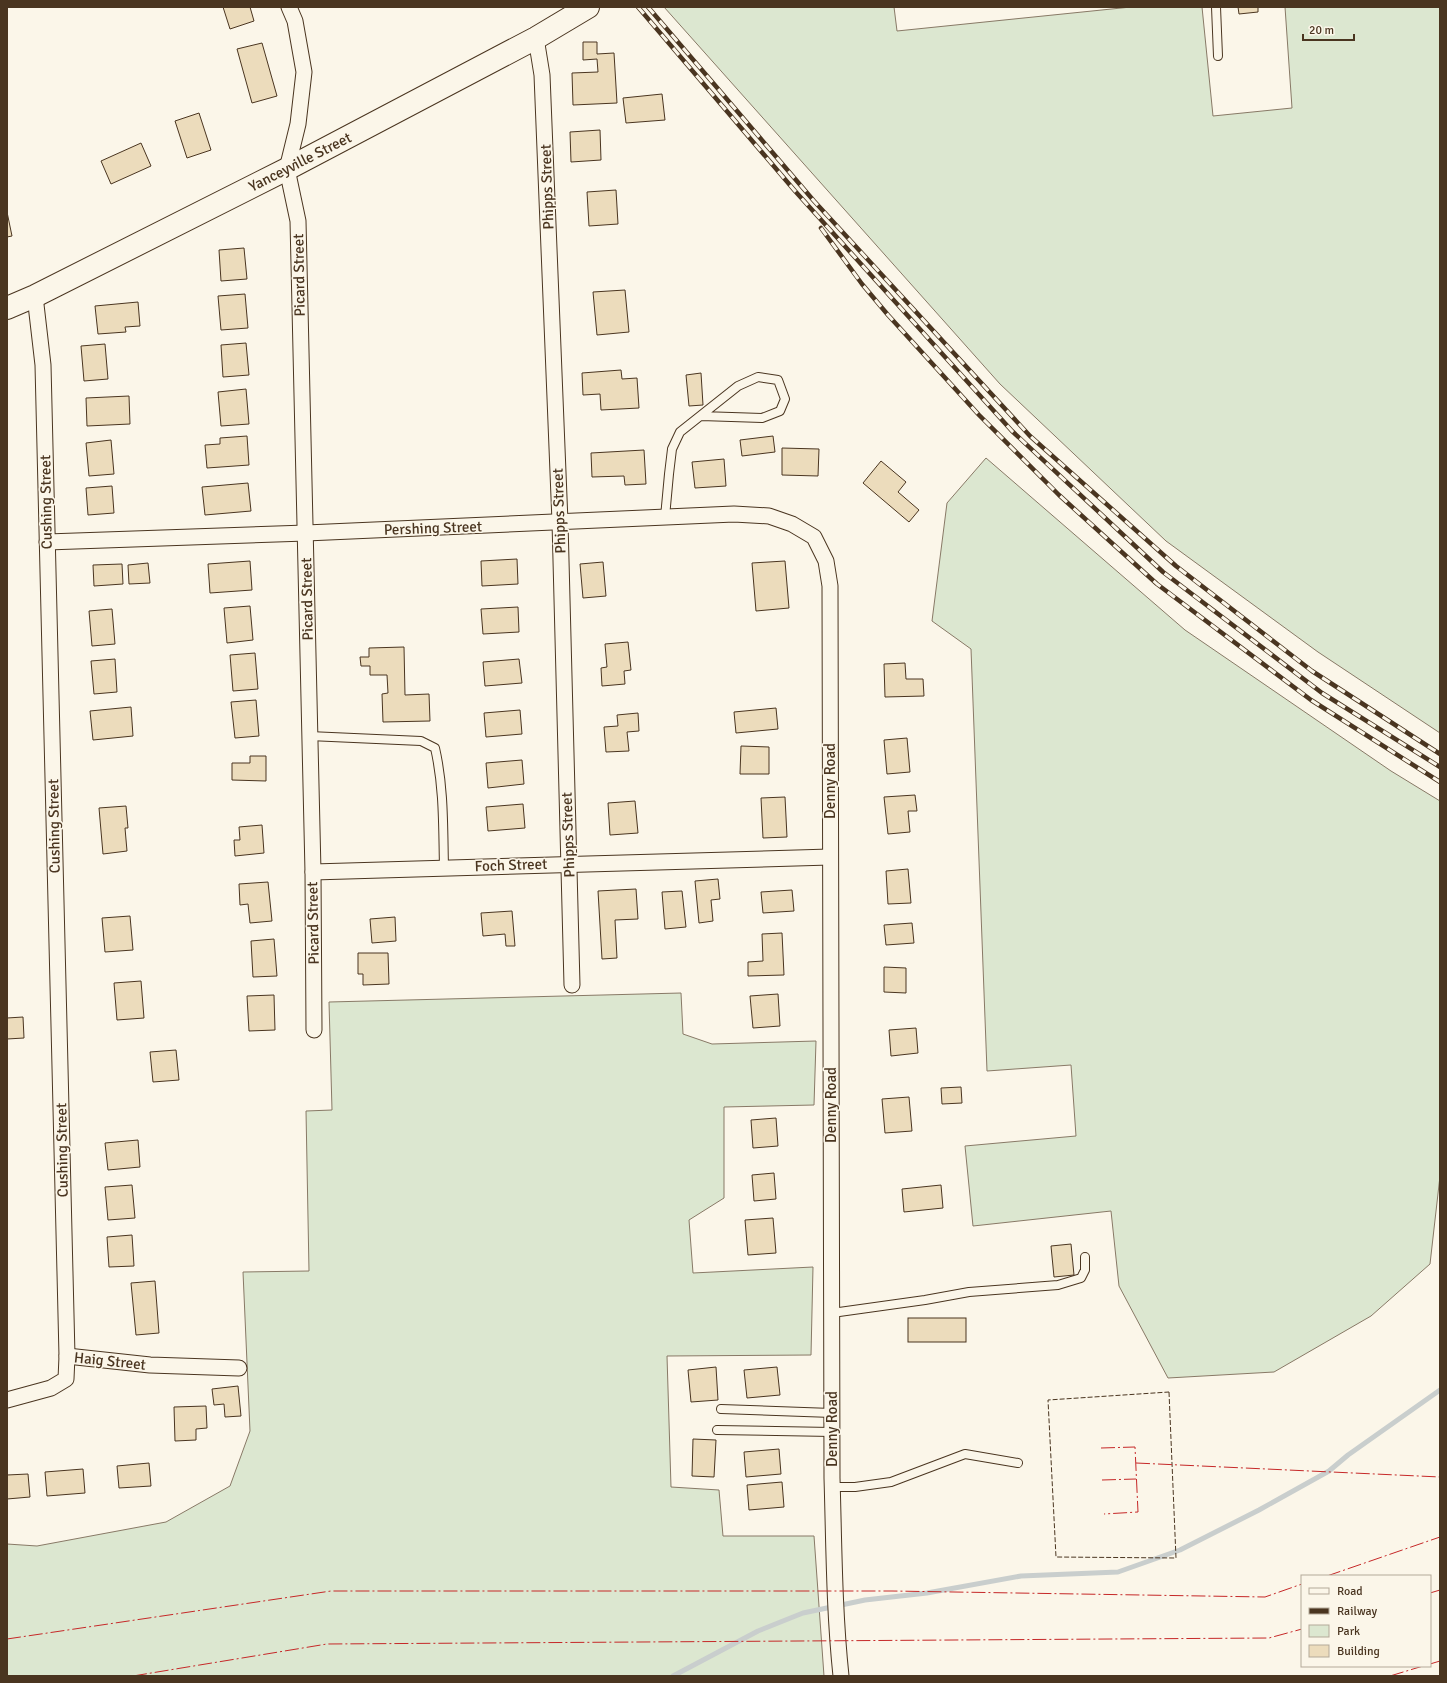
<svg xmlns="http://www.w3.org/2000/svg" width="1447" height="1683" viewBox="0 0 1447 1683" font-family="Signika,sans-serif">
  <rect width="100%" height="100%" fill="#fbf6e9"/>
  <g fill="#dce7d0" stroke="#887966">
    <polygon points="664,7 894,7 897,31 1131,7 1202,7 1213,116 1292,108 1285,7 1440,7 1440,733 1318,652 1166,541 1000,384"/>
    <polygon points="986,458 1185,630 1391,771 1440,801 1440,1176 1430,1264 1371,1316 1274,1372 1168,1378 1119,1286 1111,1211 973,1226 965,1146 1076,1136 1071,1065 987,1071 971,649 932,621 947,503"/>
    <polygon points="681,993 683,1034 712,1044 816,1041 814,1105 724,1107 724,1198 689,1220 693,1273 813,1267 811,1355 667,1356 671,1487 719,1490 723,1536 814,1536 824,1676 7,1676 7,1544 37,1546 166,1522 230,1486 250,1431 243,1272 309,1271 306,1111 332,1110 329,1002"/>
  </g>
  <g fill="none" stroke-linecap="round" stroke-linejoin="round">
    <polyline stroke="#c9cecd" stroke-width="5" points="673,1676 758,1631 803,1613 865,1600 927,1593 1021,1576 1118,1572 1180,1550 1259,1510 1329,1471 1348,1455 1440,1390"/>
  </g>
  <g fill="#ecdcbc" stroke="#4a3520">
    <polygon points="223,7 250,7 254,21 230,29"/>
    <polygon points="1238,7 1258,7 1258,12 1239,14"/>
    <polygon points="583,42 597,42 597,54 614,53 617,103 573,105 572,73 598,72 597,59 583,60"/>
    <polygon points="262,43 277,96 252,103 237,49"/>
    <polygon points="662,94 665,120 626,123 623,98"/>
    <polygon points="199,113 211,150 187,158 175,121"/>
    <polygon points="600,130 601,160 571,162 570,132"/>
    <polygon points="141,143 151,166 111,184 101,161"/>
    <polygon points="616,190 618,224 589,226 587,192"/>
    <polygon points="7,212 12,236 7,237"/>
    <polygon points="244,248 247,279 221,281 219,250"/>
    <polygon points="625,290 629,332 597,335 593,292"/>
    <polygon points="245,294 248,328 221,330 218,296"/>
    <polygon points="138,302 140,326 125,327 126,332 98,334 95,306"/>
    <polygon points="246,343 249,375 223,377 221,345"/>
    <polygon points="105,344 108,379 84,381 81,346"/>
    <polygon points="621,370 622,379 637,378 639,408 601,410 600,394 583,395 582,373"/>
    <polygon points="701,373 703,405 689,406 686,375"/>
    <polygon points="246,389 249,424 221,426 218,392"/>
    <polygon points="129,396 130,424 87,426 86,398"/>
    <polygon points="247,436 249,465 207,468 205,445 220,444 220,438"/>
    <polygon points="773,436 775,452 742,456 740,440"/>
    <polygon points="111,440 114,474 89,476 86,443"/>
    <polygon points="782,448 819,449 818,476 782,475"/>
    <polygon points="644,450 646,484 625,485 624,476 592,477 591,453"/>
    <polygon points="724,459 726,486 695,488 692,462"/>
    <polygon points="881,461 906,482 898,492 919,510 909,522 863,483"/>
    <polygon points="248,483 251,511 205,515 202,487"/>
    <polygon points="112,486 114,513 88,515 86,488"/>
    <polygon points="517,559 518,584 482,586 481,561"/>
    <polygon points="250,561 252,590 210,593 208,564"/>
    <polygon points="785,561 789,608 756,611 752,563"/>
    <polygon points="603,562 606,596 583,598 580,564"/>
    <polygon points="148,563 150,583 129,584 128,565"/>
    <polygon points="122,564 123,584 94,586 93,565"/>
    <polygon points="250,606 253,640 227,643 224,608"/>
    <polygon points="518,607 519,632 483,634 481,609"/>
    <polygon points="112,609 115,644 92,646 89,611"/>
    <polygon points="628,642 631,670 624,671 625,684 602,686 601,668 607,667 605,644"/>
    <polygon points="404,647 405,695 429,694 430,721 383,722 382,694 388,693 387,675 370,675 370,666 361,666 360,657 369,657 369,648"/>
    <polygon points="255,653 258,689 233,691 230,655"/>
    <polygon points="115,659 117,692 94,694 91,661"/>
    <polygon points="519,659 522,683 485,686 483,662"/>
    <polygon points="905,663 906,679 923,679 924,696 885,697 884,664"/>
    <polygon points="256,700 259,736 235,738 231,702"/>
    <polygon points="131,707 133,736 93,740 90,711"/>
    <polygon points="776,708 778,729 736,733 734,712"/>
    <polygon points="520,710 522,734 486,737 484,713"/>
    <polygon points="638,713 639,731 627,732 629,751 606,752 604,727 618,726 617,715"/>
    <polygon points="907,738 910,772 887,774 884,740"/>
    <polygon points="741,746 769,747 769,774 740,774"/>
    <polygon points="250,756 266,756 266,781 232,780 232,763 250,763"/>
    <polygon points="522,760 524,784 488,788 486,763"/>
    <polygon points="915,795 917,811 908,811 910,832 888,834 884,797"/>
    <polygon points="785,797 787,837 763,838 761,798"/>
    <polygon points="635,801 638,833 610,835 608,803"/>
    <polygon points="523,804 525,828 488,831 486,807"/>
    <polygon points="126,806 128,828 125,828 127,851 103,854 99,808"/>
    <polygon points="262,825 264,853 235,856 234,840 240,840 239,827"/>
    <polygon points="908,869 911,903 888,904 886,871"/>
    <polygon points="718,879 720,899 711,900 713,921 699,923 695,881"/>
    <polygon points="268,882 272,921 250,923 248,904 240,905 239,884"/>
    <polygon points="636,889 638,919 615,920 617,958 602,959 598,891"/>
    <polygon points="792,890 794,911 763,913 761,892"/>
    <polygon points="682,891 686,927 665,929 662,892"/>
    <polygon points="512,911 515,946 506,946 505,934 483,936 481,913"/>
    <polygon points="130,916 133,950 105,952 102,918"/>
    <polygon points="395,917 396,941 372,943 370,919"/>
    <polygon points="912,923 914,943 886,945 884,925"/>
    <polygon points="782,933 784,975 748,976 748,962 763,961 762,934"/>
    <polygon points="274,939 277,976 253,977 251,941"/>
    <polygon points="358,953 388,953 389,984 363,985 363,974 358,974"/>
    <polygon points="884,967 906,968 906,993 884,992"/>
    <polygon points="141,981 144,1018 117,1020 114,983"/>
    <polygon points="778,994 780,1026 753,1028 750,996"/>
    <polygon points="274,995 275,1030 249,1031 247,996"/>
    <polygon points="23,1017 24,1038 7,1039 7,1018"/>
    <polygon points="916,1028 918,1053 891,1056 889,1030"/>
    <polygon points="176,1050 179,1080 153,1082 150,1052"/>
    <polygon points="961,1087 962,1103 942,1104 941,1088"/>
    <polygon points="909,1097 912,1131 885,1133 882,1099"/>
    <polygon points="776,1118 778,1146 753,1148 751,1120"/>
    <polygon points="138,1140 140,1167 108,1170 105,1143"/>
    <polygon points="774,1173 776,1199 754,1201 752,1175"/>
    <polygon points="132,1185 135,1218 108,1220 105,1187"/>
    <polygon points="941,1185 943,1208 904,1212 902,1189"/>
    <polygon points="773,1218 776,1253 748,1255 745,1220"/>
    <polygon points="132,1235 134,1266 109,1267 107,1237"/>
    <polygon points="1071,1244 1074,1275 1054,1277 1051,1246"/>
    <polygon points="155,1281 159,1333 136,1335 131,1283"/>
    <rect x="908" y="1318" width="58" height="24"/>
    <polygon points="716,1367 718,1400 691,1402 688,1370"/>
    <polygon points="777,1367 780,1395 747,1398 744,1370"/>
    <polygon points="238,1386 241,1416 225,1417 224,1404 214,1405 212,1389"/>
    <polygon points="206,1406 207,1428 196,1429 196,1440 175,1441 174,1407"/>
    <polygon points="693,1439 716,1440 714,1477 692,1476"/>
    <polygon points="779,1449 781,1474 746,1477 744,1452"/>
    <polygon points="149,1463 151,1486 119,1488 117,1466"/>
    <polygon points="83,1469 85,1493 47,1496 45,1472"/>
    <polygon points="28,1474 30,1497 7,1499 7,1475"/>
    <polygon points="782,1482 784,1507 749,1510 747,1485"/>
  </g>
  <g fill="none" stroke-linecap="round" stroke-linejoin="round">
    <defs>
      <g id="lane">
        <polyline points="1216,7 1218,56"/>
        <polyline points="665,517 669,474 672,449 680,432 738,386 758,377 778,380 785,399 780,411 762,418 701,416"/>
        <path d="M309 736 421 741 435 748C444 787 443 827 444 867"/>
        <polyline points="832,1313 925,1300 969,1292 1058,1285 1081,1278 1085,1270 1085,1257"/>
        <polyline points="721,1409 832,1413"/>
        <polyline points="717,1430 832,1432"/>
        <polyline points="833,1487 855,1487 891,1482 965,1454 1018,1463"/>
      </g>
      <g id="street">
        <polyline points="289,7 295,21 304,72 298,124 287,169 298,221 313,872 314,1030"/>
        <polyline points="536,38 542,75 560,522 572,985"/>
        <path d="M47 542 306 533 734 514 769 516 792 524 814 537 826 561 830 586 832 1478C834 1544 834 1610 841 1676"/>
        <polyline points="313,872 830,857"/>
        <polyline points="67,1356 150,1365 239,1368"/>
        <polyline points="7,1400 51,1388 66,1379 67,1356 43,365 35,296"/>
      </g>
      <polyline id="secondary" points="7,308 35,296 287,169 536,38 588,7"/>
    </defs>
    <use href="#lane" stroke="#4a3520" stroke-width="10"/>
    <use href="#street" stroke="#4a3520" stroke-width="17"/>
    <use href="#secondary" stroke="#4a3520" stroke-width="24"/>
    <use href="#lane" stroke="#fbf6e9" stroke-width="8"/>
    <use href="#street" stroke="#fbf6e9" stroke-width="15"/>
    <use href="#secondary" stroke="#fbf6e9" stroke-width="22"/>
    <defs>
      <g id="rail">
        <polyline points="638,7 795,191 1012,431 1163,572 1322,693 1440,767"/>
        <polyline points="648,7 814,201 1030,436 1176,566 1312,671 1440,754"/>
        <polyline points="821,228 862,284 888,315 979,415 1059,495 1157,584 1311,700 1440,782"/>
      </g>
    </defs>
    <use href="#rail" stroke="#4a3520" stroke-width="4.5"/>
    <use href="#rail" stroke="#fbf6e9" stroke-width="3" stroke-dasharray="9" stroke-linecap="butt"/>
    <polygon stroke="#4a3520" stroke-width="1" stroke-dasharray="5 2" stroke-linecap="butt" points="1169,1392 1176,1558 1056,1557 1048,1400"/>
    <g stroke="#c62828" stroke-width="1" stroke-dasharray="14 3 2 3" stroke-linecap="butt">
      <polyline points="1101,1448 1135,1447 1138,1512 1104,1514"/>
      <polyline points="1136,1463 1440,1477"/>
      <polyline points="1102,1480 1136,1479"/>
      <polyline points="1327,1576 1440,1537"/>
      <polyline points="1430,1593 1440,1590"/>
      <polyline points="7,1639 331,1591 892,1591 1265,1597 1302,1584"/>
      <polyline points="1430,1664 1440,1661"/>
      <polyline points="133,1676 327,1644 1269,1638 1302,1629"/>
      <polyline points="1390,1676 1423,1666"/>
    </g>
  </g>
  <g text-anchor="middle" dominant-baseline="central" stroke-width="3" stroke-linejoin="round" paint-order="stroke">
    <g font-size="15" fill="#4a3520" stroke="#fbf6e9">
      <text transform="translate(300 162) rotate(-27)">Yanceyville Street</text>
      <text transform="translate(547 187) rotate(-92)">Phipps Street</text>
      <text transform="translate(299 275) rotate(-91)">Picard Street</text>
      <text transform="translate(46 502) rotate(-91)">Cushing Street</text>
      <text transform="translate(559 511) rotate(-92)">Phipps Street</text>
      <text transform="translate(433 528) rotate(-2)">Pershing Street</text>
      <text transform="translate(307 599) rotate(-91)">Picard Street</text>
      <text transform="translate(830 781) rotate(-90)">Denny Road</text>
      <text transform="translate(54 826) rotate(-91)">Cushing Street</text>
      <text transform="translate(568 835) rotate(-92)">Phipps Street</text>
      <text transform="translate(511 865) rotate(-2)">Foch Street</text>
      <text transform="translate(313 923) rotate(-91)">Picard Street</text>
      <text transform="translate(831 1105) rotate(-90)">Denny Road</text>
      <text transform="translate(62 1150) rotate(-91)">Cushing Street</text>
      <text transform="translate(110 1361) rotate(6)">Haig Street</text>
      <text transform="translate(832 1429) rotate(-90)">Denny Road</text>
    </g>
  </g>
  <rect width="1447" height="1683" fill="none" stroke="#4a3520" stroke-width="16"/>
  <rect x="1301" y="1575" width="130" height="92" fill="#fbf6e9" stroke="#b4a999"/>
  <rect x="1309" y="1588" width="20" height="6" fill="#fbf6e9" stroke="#b4a999"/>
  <text x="1337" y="1595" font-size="12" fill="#4a3520">Road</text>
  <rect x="1309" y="1608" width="20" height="6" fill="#4a3520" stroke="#b4a999"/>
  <text x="1337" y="1615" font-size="12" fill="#4a3520">Railway</text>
  <rect x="1309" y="1625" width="20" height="12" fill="#dce7d0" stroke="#b4a999"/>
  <text x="1337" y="1635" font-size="12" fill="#4a3520">Park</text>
  <rect x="1309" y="1645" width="20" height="12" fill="#ecdcbc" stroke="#b4a999"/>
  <text x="1337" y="1655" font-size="12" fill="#4a3520">Building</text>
  <path d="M1303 34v6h51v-6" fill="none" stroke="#4a3520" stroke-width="2"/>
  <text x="1309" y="34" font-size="12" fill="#4a3520" stroke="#fbf6e9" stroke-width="3" paint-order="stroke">20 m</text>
</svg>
